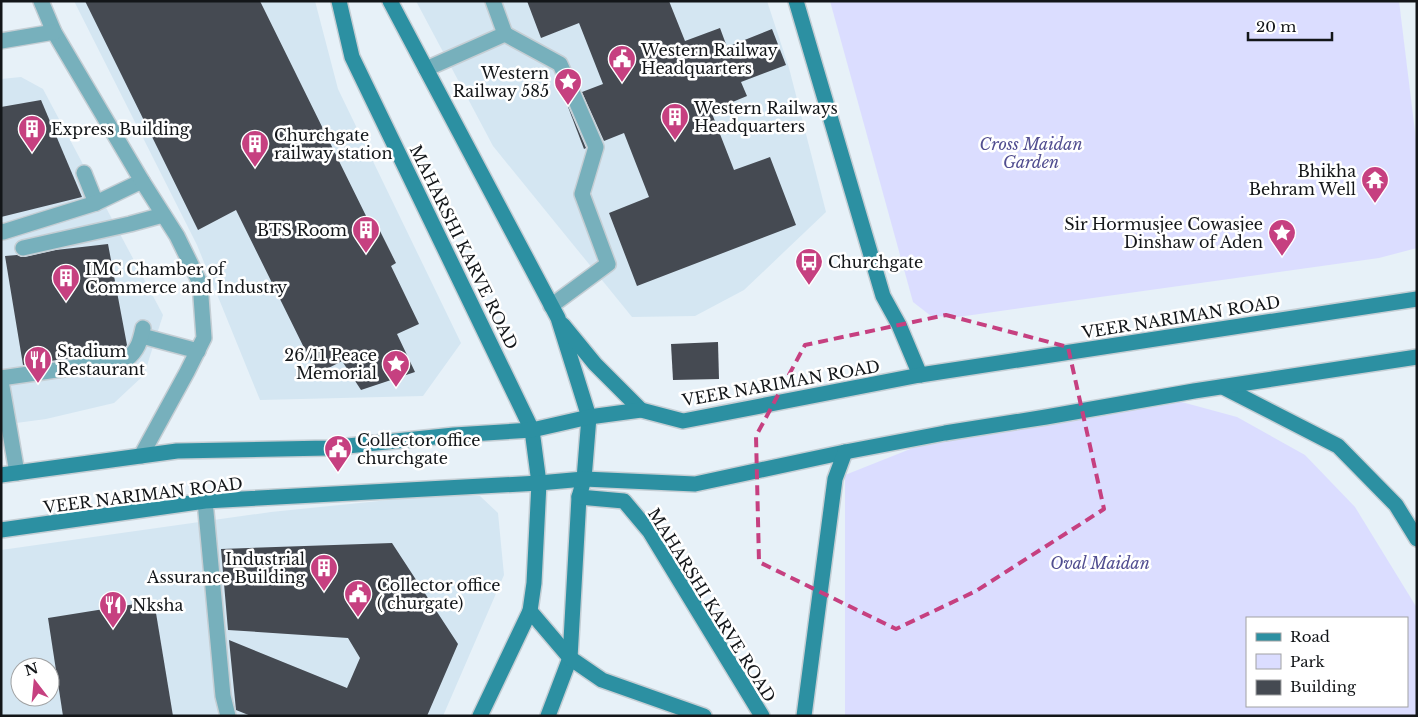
<svg xmlns="http://www.w3.org/2000/svg" width="1418" height="717" viewBox="0 0 1418 717" font-family="'Libre Baskerville',serif">
  <rect width="100%" height="100%" fill="#e7f1f8"/>
  <g fill="#d4e6f2" fill-rule="evenodd">
    <polygon points="74,1 315,1 338,89 461,343 423,396 260,400 197,245"/>
    <polygon points="416,1 767,1 789,68 826,212 744,290 695,316 632,317 493,146"/>
    <polygon points="21,77 43,89 163,315 144,375 114,403 46,419 1,425 1,79"/>
    <path d="M448 494 480 496 498 513 504 575 443 716H1V550L271 512ZM20 667H50V697H20Z"/>
  </g>
  <g fill="#dbddff" fill-rule="evenodd">
    <polygon points="830,1 1399,1 1417,148 1417,248 1379,258 958,317 931,316 913,302"/>
    <path d="M1178 401 1237 417 1305 455 1355 507 1417 608V716H845V475L938 438ZM1247 618H1407V706H1247Z"/>
  </g>
  <g fill="#454a52">
    <polygon points="85,1 260,1 371,226 376,223 396,263 391,266 419,324 397,334 415,372 361,390 342,361 317,374 236,210 198,230"/>
    <polygon points="527,1 669,1 685,41 720,28 727,47 772,29 786,65 741,82 747,96 711,111 734,170 770,157 796,225 637,286 609,213 649,197 624,133 604,141 582,92 603,84 579,23 541,38"/>
    <polygon points="565,99 586,148 584,149"/>
    <polygon points="41,100 82,197 1,217 1,107"/>
    <polygon points="108,244 127,345 124,349 85,356 23,365 5,256 17,255 21,257 25,257 56,250"/>
    <polygon points="718,342 719,379 673,380 671,344"/>
    <polygon points="392,543 458,644 427,716 251,716 236,710 229,640 347,688 360,658 348,638 228,630 221,549"/>
    <polygon points="154,601 173,716 63,716 48,618"/>
  </g>
  <g fill="none" stroke-linecap="round" stroke-linejoin="round">
    <defs>
      <g id="lane">
        <polyline points="505,34 560,64 596,147 582,194 608,264 551,306"/>
        <polyline points="426,69 505,34 493,1"/>
        <polyline points="84,173 96,203"/>
        <polyline points="1,231 3,232 96,203 142,181"/>
        <polyline points="23,248 130,224 163,215"/>
        <polyline points="142,336 198,351"/>
        <path d="M1 378 126 360C138 350 140 342 143 328"/>
        <polyline points="1,381 17,473"/>
        <polyline points="205,501 223,696 228,716"/>
      </g>
      <g id="street">
        <polyline points="41,1 54,32 142,181 177,236 200,283 204,338 187,372 141,456"/>
        <polyline points="1,41 54,32"/>
      </g>
      <g id="secondary">
        <polyline points="339,1 352,57 532,430 539,483 534,583 530,611 480,716"/>
        <polyline points="390,1 558,318 589,417 584,479 579,497 570,658 548,716"/>
        <polyline points="796,1 883,296 899,325 920,375"/>
        <polyline points="563,325 595,364 641,410"/>
        <polyline points="1223,387 1338,446 1396,505 1417,539"/>
        <polyline points="1,475 177,451 328,448 454,435 532,430 589,417 641,410 683,421 920,375 1417,299"/>
        <polyline points="579,497 624,501 650,532 762,716"/>
        <polyline points="1,530 205,501 539,483 584,479 695,484 845,452 945,433 1046,417 1194,391 1417,357"/>
        <polyline points="530,611 570,658 602,680 704,716"/>
        <polyline points="804,716 835,479 845,452"/>
      </g>
    </defs>
    <use href="#lane" stroke="#c5ced4" stroke-width="18"/>
    <use href="#street" stroke="#c5ced4" stroke-width="18"/>
    <use href="#secondary" stroke="#c5ced4" stroke-width="18"/>
    <use href="#lane" stroke="#77b0bc" stroke-width="15"/>
    <use href="#street" stroke="#77b0bc" stroke-width="15"/>
    <use href="#secondary" stroke="#2c90a2" stroke-width="15"/>
  </g>
  <path fill="none" stroke="#c64080" stroke-width="4" stroke-dasharray="10 6" stroke-linejoin="round" d="M946 315 1068 347 1104 509 976 591 896 629 759 562 756 436 805 345Z"/>
  <defs>
    <symbol id="civic-pin" viewBox="-11 -11 22 30"><path d="M0 17L-7.5 6A9.5 9.5 0 1 1 7.5 6Z" fill="#c64080" stroke="#fff"/><path d="M-.6-6.5H3V-4.5H.6V-3L4-1V1h2V6H-6V1h2V-1L-.6-3ZM-1.2 2.5V6h2.4V2.5Z" fill="#fff"/></symbol>
    <symbol id="sight-pin" viewBox="-11 -11 22 30"><path d="M0 17L-7.5 6A9.5 9.5 0 1 1 7.5 6Z" fill="#c64080" stroke="#fff"/><path d="M0-6L1.8-2.2L6-1.7L2.9 1.2L3.7 5.4L0 3.3L-3.7 5.4L-2.9 1.2L-6-1.7L-1.8-2.2Z" fill="#fff"/></symbol>
    <symbol id="building-pin" viewBox="-11 -11 22 30"><path d="M0 17L-7.5 6A9.5 9.5 0 1 1 7.5 6Z" fill="#c64080" stroke="#fff"/><path d="M-4-6H4V6H1V3H-1V6H-4ZM-2.5-4.3h1.7v1.8h-1.7ZM.8-4.3h1.7v1.8H.8ZM-2.5-1h1.7V.8h-1.7ZM.8-1h1.7V.8H.8Z" fill="#fff"/></symbol>
    <symbol id="temple-pin" viewBox="-11 -11 22 30"><path d="M0 17L-7.5 6A9.5 9.5 0 1 1 7.5 6Z" fill="#c64080" stroke="#fff"/><path d="M0-6L5-2H3V0L6.5 2.5H4V6H1.5V3h-3V6H-4V2.5H-6.5L-3 0V-2H-5Z" fill="#fff"/></symbol>
    <symbol id="bus-pin" viewBox="-11 -11 22 30"><path d="M0 17L-7.5 6A9.5 9.5 0 1 1 7.5 6Z" fill="#c64080" stroke="#fff"/><path d="M-5-6H5V4H4V6H2V4H-2V6H-4V4H-5ZM-3.5-4V0h7V-4ZM-3.5 1.2v1.5H-2V1.2ZM2 1.2v1.5H3.5V1.2Z" fill="#fff"/></symbol>
    <symbol id="restaurant-pin" viewBox="-11 -11 22 30"><path d="M0 17L-7.5 6A9.5 9.5 0 1 1 7.5 6Z" fill="#c64080" stroke="#fff"/><path d="M-5-6h1v4h1v-4h1v4h1v-4h1v5L-1.5 .5V6h-2V.5L-5-1ZM5-6V6H3V1.5H1.5Q1.5-4 5-6Z" fill="#fff"/></symbol>
  </defs>
  <g fill-rule="evenodd">
    <use href="#civic-pin" x="606" y="43" width="32" height="43"/>
    <use href="#sight-pin" x="552" y="66" width="32" height="43"/>
    <use href="#building-pin" x="659" y="101" width="32" height="43"/>
    <use href="#building-pin" x="16" y="113" width="32" height="43"/>
    <use href="#building-pin" x="239" y="128" width="32" height="43"/>
    <use href="#temple-pin" x="1359" y="164" width="32" height="43"/>
    <use href="#building-pin" x="350" y="214" width="32" height="43"/>
    <use href="#sight-pin" x="1266" y="217" width="32" height="43"/>
    <use href="#bus-pin" x="793" y="246" width="32" height="43"/>
    <use href="#building-pin" x="50" y="262" width="32" height="43"/>
    <use href="#restaurant-pin" x="22" y="344" width="32" height="43"/>
    <use href="#sight-pin" x="380" y="348" width="32" height="43"/>
    <use href="#civic-pin" x="322" y="433" width="32" height="43"/>
    <use href="#building-pin" x="308" y="552" width="32" height="43"/>
    <use href="#civic-pin" x="342" y="578" width="32" height="43"/>
    <use href="#restaurant-pin" x="97" y="589" width="32" height="43"/>
  </g>
  <g text-anchor="middle" dominant-baseline="central" stroke-width="5" stroke-linejoin="round" paint-order="stroke">
    <g font-size="16" fill="#131619" stroke="#fff" text-anchor="start">
      <text x="641" y="50">Western Railway<tspan x="641" dy="18">Headquarters</tspan></text>
      <text x="549" y="73" text-anchor="end">Western<tspan x="549" dy="18">Railway 585</tspan></text>
      <text x="694" y="108">Western Railways<tspan x="694" dy="18">Headquarters</tspan></text>
      <text x="51" y="129">Express Building</text>
      <text x="274" y="135">Churchgate<tspan x="274" dy="18">railway station</tspan></text>
      <text x="1356" y="171" text-anchor="end">Bhikha<tspan x="1356" dy="18">Behram Well</tspan></text>
      <text x="1263" y="224" text-anchor="end">Sir Hormusjee Cowasjee<tspan x="1263" dy="18">Dinshaw of Aden</tspan></text>
      <text x="347" y="230" text-anchor="end">BTS Room</text>
      <text x="828" y="262">Churchgate</text>
      <text x="85" y="269">IMC Chamber of<tspan x="85" dy="18">Commerce and Industry</tspan></text>
      <text x="57" y="351">Stadium<tspan x="57" dy="18">Restaurant</tspan></text>
      <text x="377" y="355" text-anchor="end">26/11 Peace<tspan x="377" dy="18">Memorial</tspan></text>
      <text x="357" y="440">Collector office<tspan x="357" dy="18">churchgate</tspan></text>
      <text x="305" y="559" text-anchor="end">Industrial<tspan x="305" dy="18">Assurance Building</tspan></text>
      <text x="377" y="585">Collector office<tspan x="377" dy="18">( churgate)</tspan></text>
      <text x="132" y="605">Nksha</text>
    </g>
    <g font-size="16" font-style="italic" fill="#514e90" stroke="#fff">
      <text x="1031" y="144">Cross Maidan<tspan x="1031" dy="18">Garden</tspan></text>
      <text x="1100" y="563">Oval Maidan</text>
    </g>
    <g font-size="16" fill="#131619" stroke="#fff">
      <text transform="translate(464 247) rotate(64)">MAHARSHI KARVE ROAD</text>
      <text transform="translate(1181 317) rotate(-9)">VEER NARIMAN ROAD</text>
      <text transform="translate(781 383) rotate(-10)">VEER NARIMAN ROAD</text>
      <text transform="translate(143 495) rotate(-7)">VEER NARIMAN ROAD</text>
      <text transform="translate(712 605) rotate(58)">MAHARSHI KARVE ROAD</text>
    </g>
  </g>
  <rect width="1418" height="717" fill="none" stroke="#131619" stroke-width="5"/>
  <rect x="1246" y="617" width="162" height="90" fill="#ffffff" stroke="#a1a2a3"/>
  <rect x="1256" y="633" width="25" height="8" fill="#2c90a2" stroke="#a1a2a3"/>
  <text x="1290" y="642" font-size="15" fill="#131619">Road</text>
  <rect x="1256" y="654" width="25" height="15" fill="#dbddff" stroke="#a1a2a3"/>
  <text x="1290" y="667" font-size="15" fill="#131619">Park</text>
  <rect x="1256" y="680" width="25" height="15" fill="#454a52" stroke="#a1a2a3"/>
  <text x="1290" y="692" font-size="15" fill="#131619">Building</text>
  <g transform="translate(35 682) rotate(344)"><circle r="24" fill="#ffffff" stroke="#a1a2a3"/>
  <path d="M0-4L9 19L0 12L-9 19Z" fill="#c64080"/>
  <text y="-8" font-size="14" font-weight="bold" text-anchor="middle" fill="#131619">N</text>
  </g>
  <path d="M1248 32v8h84v-8" fill="none" stroke="#131619" stroke-width="2.5"/>
  <text x="1256" y="32" font-size="15" fill="#131619" stroke="#ffffff" stroke-width="4" paint-order="stroke">20 m</text>
</svg>
